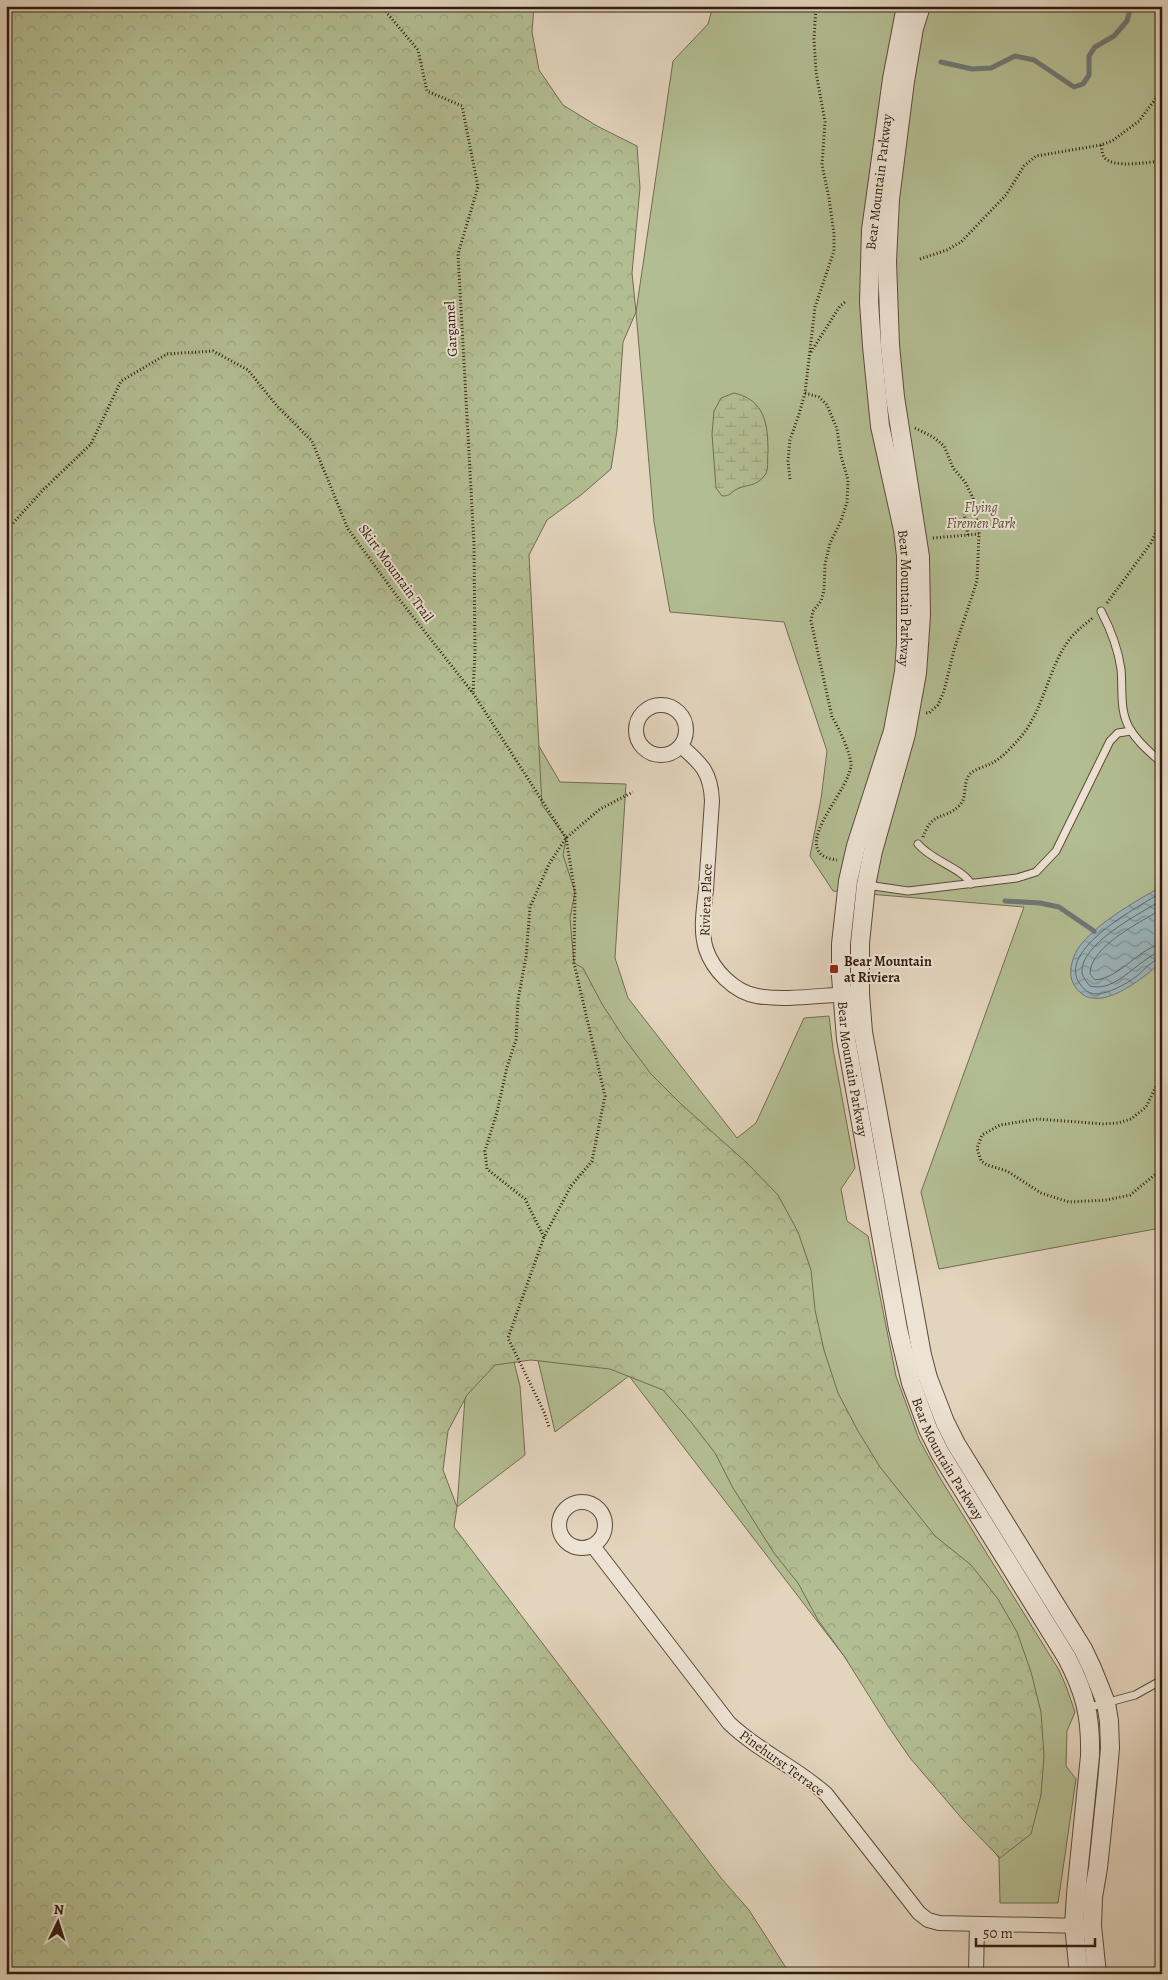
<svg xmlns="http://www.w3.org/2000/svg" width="1168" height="1980" viewBox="0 0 1168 1980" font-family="Alegreya,serif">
  <defs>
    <pattern id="forest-crowns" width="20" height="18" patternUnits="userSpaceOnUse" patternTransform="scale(1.25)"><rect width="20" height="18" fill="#b3bd92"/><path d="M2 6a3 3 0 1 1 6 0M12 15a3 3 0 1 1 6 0" fill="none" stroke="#9aa27d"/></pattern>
    <pattern id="wetland-marsh" width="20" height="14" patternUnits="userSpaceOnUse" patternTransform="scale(1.25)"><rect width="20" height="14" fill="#b3bd92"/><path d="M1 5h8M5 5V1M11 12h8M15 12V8" fill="none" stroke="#9aa27d"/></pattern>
    <pattern id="water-waves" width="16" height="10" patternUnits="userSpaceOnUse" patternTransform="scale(1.25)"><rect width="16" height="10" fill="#9ab5bc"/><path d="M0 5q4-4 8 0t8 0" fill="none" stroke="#7e9297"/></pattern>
  </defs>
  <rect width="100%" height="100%" fill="#e3d4bd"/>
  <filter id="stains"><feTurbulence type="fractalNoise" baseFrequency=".004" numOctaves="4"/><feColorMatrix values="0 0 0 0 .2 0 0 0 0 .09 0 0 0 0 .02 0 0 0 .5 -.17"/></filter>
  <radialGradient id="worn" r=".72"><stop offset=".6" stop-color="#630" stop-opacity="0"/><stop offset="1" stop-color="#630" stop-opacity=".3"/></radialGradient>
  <g fill="#b3bd92" stroke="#716c50">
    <polygon points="713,6 1162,6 1162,1226 1155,1229 939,1269 921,1192 1024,907 833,891 810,856 821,799 827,751 784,622 670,612 654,522 636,312 673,61 708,24"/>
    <polygon points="514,703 560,782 626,784 615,958 628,998 737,1138 756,1123 804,1018 829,1016 833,1049 855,1168 841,1189 847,1221 868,1236 896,1376 919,1439 940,1478 1059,1670 1066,1686 1075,1712 1067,1731 1066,1766 1076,1779 1058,1903 1000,1903 999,1858 629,1376 555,1432 533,1339"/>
    <polygon points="509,1342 520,1386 525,1455 457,1507 469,1343"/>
  </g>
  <polygon fill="url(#forest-crowns)" stroke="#716c50" points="6,6 534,6 532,32 539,70 563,105 597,126 637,146 640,188 632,273 636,312 623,342 617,430 611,469 581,495 547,520 529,555 542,805 566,838 563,855 575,892 570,918 574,963 583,968 602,1004 624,1038 651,1074 681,1104 747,1163 778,1195 798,1232 811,1270 815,1310 824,1350 838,1393 858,1431 880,1467 935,1536 971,1565 998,1599 1017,1632 1031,1672 1041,1712 1044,1756 1041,1795 1031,1834 1000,1858 964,1821 910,1758 888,1726 844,1656 818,1620 798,1583 774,1553 733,1488 715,1453 691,1422 663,1390 610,1369 531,1360 495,1365 467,1395 448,1431 443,1470 457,1507 454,1527 721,1878 749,1910 790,1974 6,1974"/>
  <path fill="url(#wetland-marsh)" stroke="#716c50" d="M734 393C765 400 768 424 768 452 767 459 769 470 765 475 755 488 748 483 735 490 730 494 729 496 722 496L716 488 712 434 714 411 721 398Z"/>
  <path fill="url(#water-waves)" stroke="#6f7776" d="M1162 886V962C1141 979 1093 1021 1073 983 1068 973 1072 959 1077 950 1094 924 1135 902 1162 886Z"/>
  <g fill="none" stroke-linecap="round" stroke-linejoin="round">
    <g stroke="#646864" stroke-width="1">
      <path d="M1162 892C1140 906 1055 950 1080 984 1084 989 1087 993 1095 994 1109 994 1126 984 1137 976 1144 970 1153 959 1162 958"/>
      <path d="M1162 900C1141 913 1079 944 1082 973 1083 978 1087 982 1090 986 1117 994 1143 953 1162 952"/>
      <path d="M1162 909C1141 922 1090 946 1090 974L1095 980C1121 978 1141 945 1162 945"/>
    </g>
    <g stroke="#6f7776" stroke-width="5">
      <polyline points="941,62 972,69 991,68 1015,56 1034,60 1074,87 1083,84 1089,75 1089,56 1095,47 1114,36 1127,21 1131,6"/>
      <polyline points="1005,901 1040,903 1059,907 1094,931"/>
    </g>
    <defs>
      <g id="service">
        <path d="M1101 611C1111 630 1118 648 1121 669 1123 689 1119 711 1130 729 1138 743 1151 753 1162 763"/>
        <path d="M918 844C932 861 962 868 971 884"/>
        <polyline points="867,885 908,891 1017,878 1036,872 1056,851 1110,741 1118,733 1131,731"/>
        <polyline points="1087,1708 1135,1695 1162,1680"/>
      </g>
      <g id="minor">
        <circle cx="661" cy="730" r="25"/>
        <path d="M681 746C702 764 711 773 712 801 710 831 708 860 706 889 704 908 700 930 706 949 713 970 734 992 757 996 786 1001 821 995 851 994"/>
        <circle cx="582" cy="1525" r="23"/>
        <path d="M593 1546 729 1723C758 1751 796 1767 826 1794L919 1913 928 1920 939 1923 1084 1926"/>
        <polyline points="976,1974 977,1924"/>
      </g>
      <g id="tertiary">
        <path id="s1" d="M906 6 892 79 871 230 869 302 872 346 880 426 903 530 906 556V644L904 672 893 731 856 846 848 881 841 944V976L846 1039 898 1329 911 1383 928 1429 940 1453 1067 1658C1085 1693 1091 1716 1090 1756L1076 1894 1074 1925 1079 1974"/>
        <polyline points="921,6 914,28 905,81 890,199 887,261 890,345 895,397 920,557 921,615 919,645 917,673 906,734 873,851 866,885 860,943 860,994 863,1032 922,1355 928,1378 945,1422 956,1444 1083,1649 1092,1668 1106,1703 1109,1721 1110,1748 1107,1782 1098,1868 1093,1897 1092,1926 1097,1974"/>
      </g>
    </defs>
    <use href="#service" stroke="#5c4939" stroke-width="9"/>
    <use href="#minor" stroke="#5c4939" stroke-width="16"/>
    <use href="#tertiary" stroke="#5c4939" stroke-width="20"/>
    <g stroke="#2f1b0d" stroke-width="3" stroke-dasharray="1 2.5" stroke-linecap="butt">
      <polyline points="381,6 418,50 427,91 462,106 478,187 458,254 474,544 475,653 473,692"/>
      <path d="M1101 145C1102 149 1102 154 1104 157 1113 169 1148 162 1162 161"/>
      <polyline points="920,259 947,250 961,242 1006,195 1024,166 1036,156 1101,145 1112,141 1139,121 1162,90"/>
      <polyline points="811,352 840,306 845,302"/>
      <path d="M805 393 819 397 827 405 837 429 841 456 848 480 847 502 841 521 830 543 825 564 824 591 821 601 813 611 811 621 832 717C838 726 852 756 851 766 848 789 808 830 818 850 821 857 830 859 837 860"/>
      <polyline points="915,428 933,437 944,446 953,468 965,482 973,498 979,534 977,581 954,650 944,691 938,705 929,713 926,713"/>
      <polyline points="790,479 788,461 790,440 799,414 805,393 815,307 834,251 834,234 829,198 822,165 825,122 816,72 814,39 816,6"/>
      <polyline points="952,525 966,524"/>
      <polyline points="6,531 43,490 91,444 121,381 167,354 213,351 248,370 277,406 312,441 348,529 399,599 473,693 566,838 575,892 574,963 605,1096 592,1161 571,1186 544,1237 508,1338 544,1412 549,1427"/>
      <polyline points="968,535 964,513 976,508"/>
      <polyline points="933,538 979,534"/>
      <polyline points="1107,603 1151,543 1159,525 1162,495"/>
      <path d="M923 837C933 810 943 821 959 806 968 798 962 783 970 774 975 769 984 767 990 764 1001 759 1011 748 1019 739 1044 711 1047 670 1069 640 1076 631 1085 624 1094 617"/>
      <polyline points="1162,1074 1146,1107 1131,1119 1118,1123 1104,1124 1038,1119 1000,1125 982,1135 977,1148 981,1161 987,1165 1007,1171 1041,1193 1069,1202 1107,1200 1130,1195 1162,1169"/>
      <polyline points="544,1237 525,1199 487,1169 485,1151 497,1112 507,1067 516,1040 518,1000 526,957 530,907 549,864 566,838 600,809 633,792"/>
    </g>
    <use href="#service" stroke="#ede3d4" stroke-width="7"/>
    <use href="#minor" stroke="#ede3d4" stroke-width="14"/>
    <use href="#tertiary" stroke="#ede3d4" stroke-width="18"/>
  </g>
  <rect fill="#8f2418" stroke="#ede3d4" stroke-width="2" x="829" y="964" width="10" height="10" rx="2.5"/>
  <g text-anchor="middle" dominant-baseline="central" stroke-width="4" stroke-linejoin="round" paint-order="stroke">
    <g font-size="14" fill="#2f1b0d" stroke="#ede3d4">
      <text transform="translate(879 182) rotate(-83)">Bear Mountain Parkway</text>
      <text transform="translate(451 329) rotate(-93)">Gargamel</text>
      <text transform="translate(396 573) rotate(54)">Skirt Mountain Trail</text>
      <text stroke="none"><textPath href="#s1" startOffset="598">Bear Mountain Parkway</textPath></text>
      <text transform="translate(706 900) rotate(-88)">Riviera Place</text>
      <text stroke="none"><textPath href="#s1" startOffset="1078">Bear Mountain Parkway</textPath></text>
      <text stroke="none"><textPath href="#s1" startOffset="1482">Bear Mountain Parkway</textPath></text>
      <text transform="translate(782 1763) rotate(36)">Pinehurst Terrace</text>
    </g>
    <g font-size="14" font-style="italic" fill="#574c35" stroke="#ede3d4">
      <text x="981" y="507">Flying<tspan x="981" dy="16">Firemen Park</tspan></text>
    </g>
    <g font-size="14" font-weight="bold" fill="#2f1b0d" stroke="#ede3d4" text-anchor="start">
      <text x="844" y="961">Bear Mountain<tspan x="844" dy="16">at Riviera</tspan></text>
    </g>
  </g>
  <rect width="1168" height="1980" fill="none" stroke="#e3d4bd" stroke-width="25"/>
  <rect x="8" y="8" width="1153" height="1965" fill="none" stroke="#2f1b0d" stroke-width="2.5"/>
  <rect x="12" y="12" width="1143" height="1955" fill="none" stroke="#2f1b0d"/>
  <g transform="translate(58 1922) rotate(4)" stroke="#ede3d4" stroke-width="4" paint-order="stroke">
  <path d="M0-4L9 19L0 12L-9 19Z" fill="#2f1b0d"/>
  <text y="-8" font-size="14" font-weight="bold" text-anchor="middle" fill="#2f1b0d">N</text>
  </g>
  <path d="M976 1938v8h119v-8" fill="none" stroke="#2f1b0d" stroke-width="2.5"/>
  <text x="983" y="1938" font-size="15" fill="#2f1b0d" stroke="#ede3d4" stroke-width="4" paint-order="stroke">50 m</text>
  <rect width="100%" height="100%" filter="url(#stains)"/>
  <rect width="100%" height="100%" fill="url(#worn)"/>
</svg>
